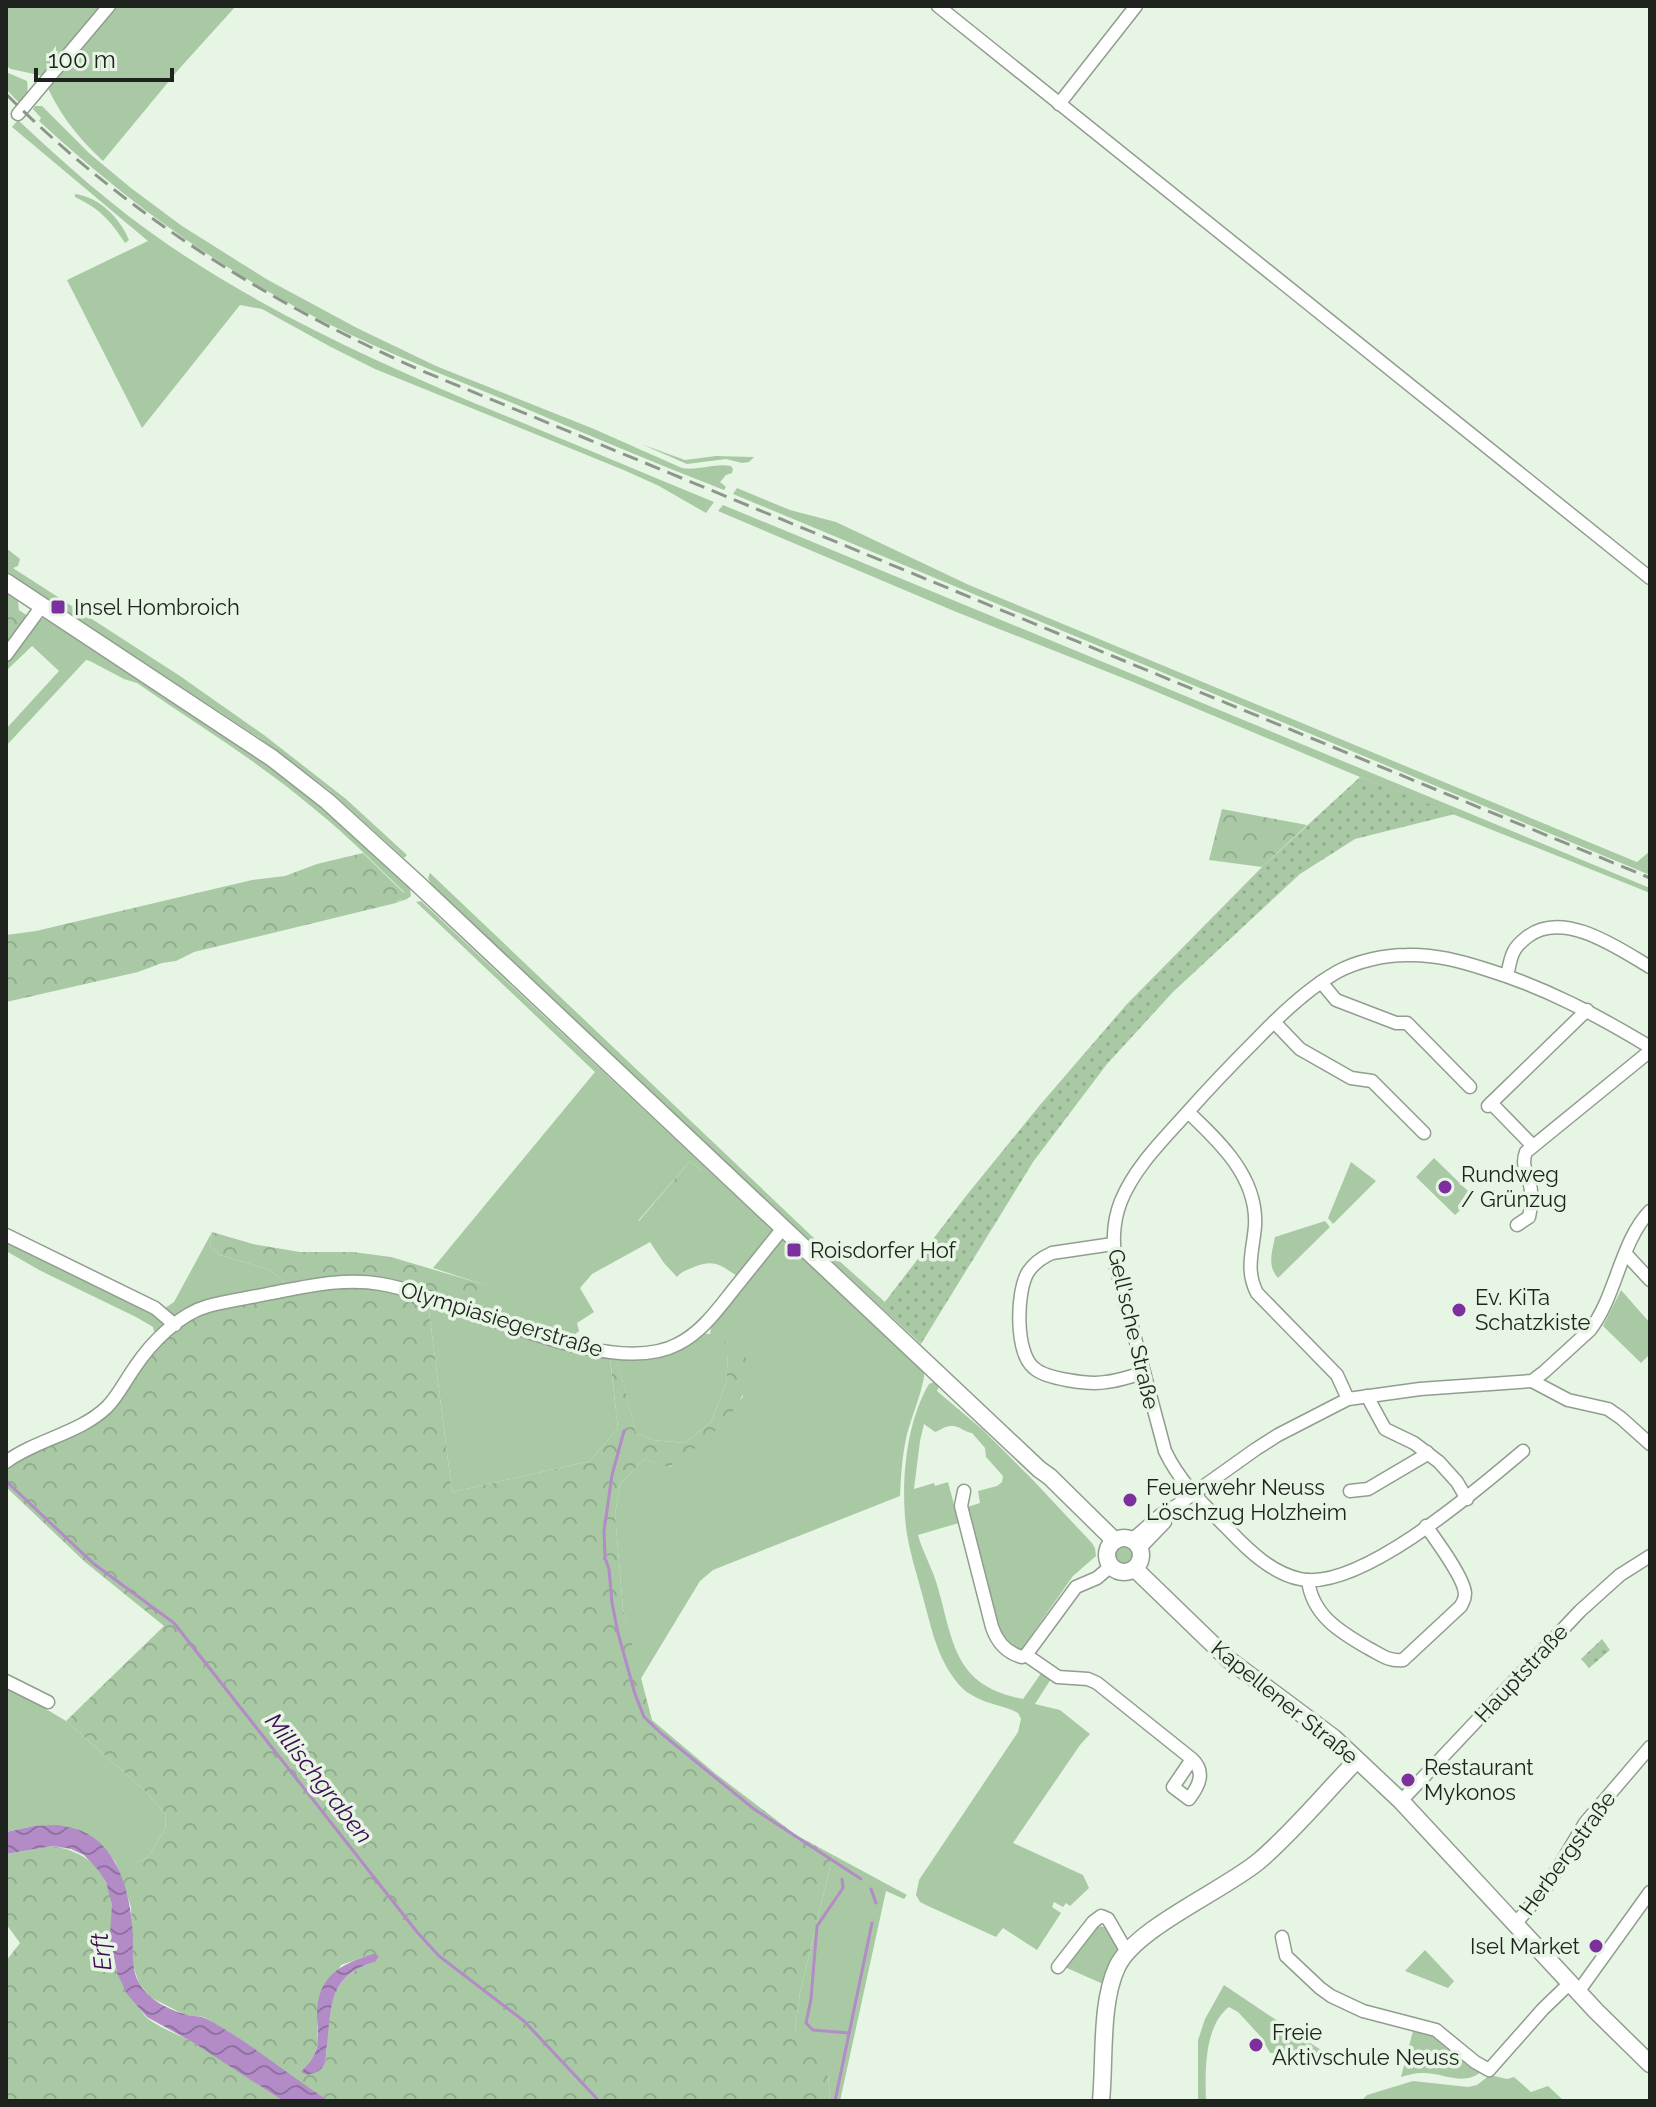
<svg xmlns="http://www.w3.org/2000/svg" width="1656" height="2107" viewBox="0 0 1656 2107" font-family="Raleway,sans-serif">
  <defs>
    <pattern id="forest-crowns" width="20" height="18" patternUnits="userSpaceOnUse" patternTransform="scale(2)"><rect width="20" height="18" fill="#a9c9a5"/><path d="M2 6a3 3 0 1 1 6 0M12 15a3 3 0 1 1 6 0" fill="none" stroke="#91ac8e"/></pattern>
    <pattern id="garden-dots" width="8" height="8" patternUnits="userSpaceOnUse" patternTransform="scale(2)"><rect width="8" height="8" fill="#a9c9a5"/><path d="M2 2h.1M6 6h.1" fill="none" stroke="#91ac8e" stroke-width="1.8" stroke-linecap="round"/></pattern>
    <pattern id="water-waves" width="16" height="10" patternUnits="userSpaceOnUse" patternTransform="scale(2)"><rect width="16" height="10" fill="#b28bc7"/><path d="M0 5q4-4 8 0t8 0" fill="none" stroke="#9071a1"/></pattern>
  </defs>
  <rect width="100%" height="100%" fill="#e7f5e5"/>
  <g fill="#a9c9a5" fill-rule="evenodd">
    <path d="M6 6H236L179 69 103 161C77 137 55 109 43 76L11 69 6 66Z"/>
    <path d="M6 72 27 81C29 91 26 96 20 104L6 89Z"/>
    <path d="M35 106H42L90 154 131 188 182 226 268 280 357 328 436 366 594 429 682 468C699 471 714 463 731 466L733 469 732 473 726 475 720 482 726 487 724 490C652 462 581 432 510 402 437 372 363 344 294 306 200 255 117 193 39 121L41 118 33 109Z"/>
    <path d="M18 120C65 164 113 207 167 244 271 315 385 366 501 414 572 443 643 473 714 502L706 513 659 486 626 471 375 369 329 346 262 309 240 305 142 428 67 280 148 241 12 127Z"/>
    <path d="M75 194C99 197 120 218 129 240L125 243C110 220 100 209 75 197Z"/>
    <polygon points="641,444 685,460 716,456 754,457 749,462 742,463 726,459 687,464"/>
    <polygon points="737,488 790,510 836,522 969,585 1632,860 1637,862 1650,851 1650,875 733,494"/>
    <polygon points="723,505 1650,888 1650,893 1360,777 1133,682 954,611 718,511"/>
    <polygon points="6,548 20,559 18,566 13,568 180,676 264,735 346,799 407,855 404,858 329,790 258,737 6,572"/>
    <path d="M44 618C125 671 207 721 285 779 329 813 370 850 410 888L411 896 407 899 396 903 401 900 404 892C376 865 349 837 318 812 262 764 198 725 137 683L124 679 90 661 86 660 6 746V729L59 671 32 646 6 671C6 655 29 624 44 618Z"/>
    <polygon points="430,873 816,1240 885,1302 881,1307 432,886 428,878"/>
    <path d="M421 901 773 1231 737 1276C720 1265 714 1259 694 1267 687 1270 682 1271 677 1277L664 1263 650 1242 592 1274 580 1288 594 1312 577 1323 579 1331 568 1340 481 1310 488 1286 433 1268 595 1072 416 902ZM690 1161 702 1171 638 1222V1221Z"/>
    <polygon points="1434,1158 1474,1197 1455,1215 1416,1177"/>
    <polygon points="1351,1162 1376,1181 1333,1224 1328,1218"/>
    <path d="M1325 1221 1330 1227 1278 1278C1267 1266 1272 1252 1275 1237Z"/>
    <polygon points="212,1232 210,1246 220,1255 270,1270 290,1287 176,1316 166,1313 165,1308 174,1302"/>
    <polygon points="6,1237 160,1315 166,1325 155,1335 153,1327 136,1317 41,1271 6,1251"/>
    <path d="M783 1240 924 1372C926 1383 909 1423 906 1439 902 1457 901 1477 900 1496L713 1570 700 1581 640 1680 623 1609 615 1514 620 1484 644 1459 670 1467 743 1397 728 1355 726 1383 711 1422 685 1443 653 1440 636 1433 617 1360 610 1359 618 1428 590 1461 452 1492 428 1303 637 1358 701 1333 710 1334 712 1321 778 1241Z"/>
    <polygon points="1621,1290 1650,1323 1650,1354 1641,1363 1603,1326"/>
    <path d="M934 1382 939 1386 937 1391 983 1430 1031 1478 1092 1543 1095 1548 1096 1556 1073 1576 1018 1654 997 1631 964 1508 980 1503 978 1491 997 1486 1002 1482 1003 1476 986 1457 985 1448 972 1433C964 1432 959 1425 951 1426 945 1426 941 1430 935 1432L924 1424 920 1441 914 1489 934 1483 935 1486 948 1482 959 1523 918 1535C923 1553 933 1569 938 1588 954 1645 955 1686 1023 1699L1042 1672 1051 1679 1035 1704 1060 1710 1090 1734 1080 1745 1013 1843 1083 1875 1089 1888 1070 1906 1066 1903 1063 1907 1054 1902 1052 1907 1061 1913 1037 1950 1003 1928 996 1937 928 1906 920 1902 916 1895 919 1880 1018 1732 1021 1719 1018 1713 1012 1710C995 1704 976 1701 962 1688 940 1665 933 1635 925 1605 919 1581 911 1558 907 1534 900 1489 905 1424 929 1384Z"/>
    <circle cx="1124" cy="1555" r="9"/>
    <polygon points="11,1688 66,1721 143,1789 166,1814 165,1829 148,1857 135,1863 116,1863 108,1852 34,1826 6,1832 6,1689"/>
    <polygon points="833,1855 907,1895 904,1899 886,1891 840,2101 830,2101 828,2073 795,2029 800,1993"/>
    <polygon points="1093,1926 1109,1927 1122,1949 1113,1961 1103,1984 1067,1968 1065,1965"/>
    <polygon points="1425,1950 1454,1981 1448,1988 1405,1971"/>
    <path d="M1224 1985 1321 2050 1320 2056 1270 2053 1261 2037 1238 2012 1229 2007C1204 2026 1205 2072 1206 2101H1198V2040L1205 2019Z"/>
    <path d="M1414 2027 1435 2033 1481 2072C1462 2087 1443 2072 1422 2073 1415 2073 1408 2075 1401 2077Z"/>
    <polygon points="1490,2075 1507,2079 1514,2077 1531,2092 1548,2086 1564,2101 1361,2101 1367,2095 1413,2081 1468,2087 1477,2085"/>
  </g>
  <g fill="url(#forest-crowns)" fill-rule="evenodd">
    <polygon points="6,593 18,601 19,610 29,617 6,652"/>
    <polygon points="1222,809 1307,825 1262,867 1209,860"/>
    <polygon points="363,853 404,893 404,897 396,903 194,952 176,961 162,963 138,972 6,1002 6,935 36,931 252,880 285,876 317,864"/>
    <polygon points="690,1161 702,1171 652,1226 638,1222"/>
    <polygon points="212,1232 253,1244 300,1252 353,1252 391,1257 489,1286 481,1310 373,1278 290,1287 270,1270 220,1255 210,1246"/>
    <path d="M331 1286 386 1288 428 1303 452 1492 590 1461 618 1428 610 1358 617 1359 636 1433 653 1440 685 1443 711 1422 726 1383 728 1355 724 1341 741 1348 751 1369C749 1378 747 1386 743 1394 731 1423 694 1450 669 1467L644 1459 620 1484 615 1514 623 1609 652 1720 716 1774 796 1835 833 1855 800 1993 795 2029 816 2052 828 2073 830 2101H329L299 2082 232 2034 204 2017 185 2015 150 1997 139 1983 132 1962 131 1907 116 1863H135L148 1857 165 1829 166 1814 143 1789 66 1721 164 1626 85 1562 6 1487V1468L33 1449 78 1430 149 1354 186 1320 212 1308ZM373 1954 375 1962C322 1976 331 2020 325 2063L302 2071 314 2056 318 2043 317 2016 341 1965Z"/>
    <path d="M53 1846C86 1852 108 1869 112 1906 114 1928 108 1950 117 1972 120 1980 142 2013 147 2018 161 2029 181 2035 196 2044 225 2062 254 2082 283 2101H6V1961L20 1943 6 1924V1854Z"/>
  </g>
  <g fill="url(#garden-dots)">
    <polygon points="1360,777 1455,814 1355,839 1300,874 1173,992 1107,1064 1033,1162 921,1344 881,1307 966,1196 1040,1105 1127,1004 1262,867"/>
    <polygon points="1602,1639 1610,1650 1589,1668 1581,1659"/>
  </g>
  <g fill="url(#water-waves)">
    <path d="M58 1825C64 1826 70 1827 76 1829 119 1842 131 1896 133 1935 133 1952 131 1968 139 1983 148 1999 167 2009 184 2014 192 2017 200 2015 207 2019 250 2042 288 2075 329 2101H283L194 2043 147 2017 127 1994 117 1973 110 1935 112 1905 106 1882 98 1870 84 1855 71 1849 53 1846 6 1854V1832L34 1826Z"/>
    <path d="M373 1954 379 1956 375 1962C325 1975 332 2012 326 2053 326 2059 325 2066 320 2070 317 2072 311 2074 308 2075L301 2072C305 2067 310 2062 313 2057 320 2046 318 2032 317 2019 316 1977 338 1965 373 1954Z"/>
  </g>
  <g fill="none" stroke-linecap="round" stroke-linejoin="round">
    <g stroke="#b28bc7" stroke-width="3">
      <polyline points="624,1431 612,1475 604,1531 605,1558 609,1569 612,1603 618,1633 635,1694 644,1717 662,1734 754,1809 861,1879"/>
      <polyline points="6,1481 94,1564 174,1623 417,1932 439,1956 524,2021 599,2101"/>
      <polyline points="842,1879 843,1888 817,1926 811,1999 806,2023 813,2030 849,2033"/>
      <polyline points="871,1889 876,1903"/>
      <polyline points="835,2101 872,1923"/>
    </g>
    <defs>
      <g id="minor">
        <polyline points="938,6 1650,578"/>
        <polyline points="1059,104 1136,6"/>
        <polyline points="18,114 109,6"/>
        <polyline points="6,655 42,606"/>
        <path d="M1507 976C1509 968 1510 958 1514 951 1517 945 1522 941 1527 937 1563 909 1618 948 1650 967"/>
        <polyline points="1321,982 1336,1000 1396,1023 1407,1023 1470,1087"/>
        <polyline points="1274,1022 1300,1049 1351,1078 1372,1081 1424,1133"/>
        <polyline points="1491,1103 1532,1145"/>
        <polyline points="1488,1106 1587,1010"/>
        <path d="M1188 1112C1220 1142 1258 1178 1255 1226 1253 1251 1245 1270 1257 1293L1337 1375 1348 1399"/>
        <path d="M1517 1225 1529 1217C1531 1209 1532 1200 1531 1191 1530 1176 1520 1167 1526 1152L1650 1051"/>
        <polyline points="6,1235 155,1308 175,1325"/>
        <path d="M1113 1244 1052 1253C1043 1257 1034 1263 1028 1272 1016 1292 1015 1353 1034 1368 1046 1379 1090 1385 1106 1382 1119 1381 1131 1376 1143 1373"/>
        <polyline points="1626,1254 1650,1280"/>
        <polyline points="1532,1381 1568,1400 1608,1409 1621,1418 1650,1444"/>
        <polyline points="1367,1396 1385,1429 1414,1443 1439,1462 1457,1482 1467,1499"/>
        <path d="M1523 1451C1478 1489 1359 1592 1300 1579 1272 1573 1249 1551 1230 1531 1205 1506 1180 1483 1165 1451L1116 1267C1113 1244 1112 1224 1121 1201 1135 1167 1162 1141 1186 1114 1209 1088 1233 1063 1258 1038 1281 1014 1307 989 1337 972 1357 961 1385 955 1407 955 1434 954 1460 961 1485 969 1544 987 1597 1015 1650 1047"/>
        <path d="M6 1462C37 1439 79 1434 107 1407 118 1396 125 1381 135 1367 151 1343 179 1314 208 1306 227 1301 248 1298 267 1294 304 1287 344 1277 381 1284 458 1297 607 1382 678 1344 702 1332 718 1309 734 1289 750 1269 767 1248 783 1228"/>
        <path d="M964 1491 961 1506 992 1627C997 1642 1007 1653 1022 1657L1026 1655 1076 1587 1097 1578 1111 1566"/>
        <polyline points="1350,1491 1368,1489 1424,1456 1427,1452"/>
        <path d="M1131 1540C1147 1529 1159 1512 1176 1506L1256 1449 1278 1435 1348 1399 1420 1389 1532 1381 1544 1372 1590 1330C1617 1295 1620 1242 1650 1211"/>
        <polyline points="1140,1548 1165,1522"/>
        <path d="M1308 1580C1312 1615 1340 1632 1368 1648 1380 1654 1389 1662 1403 1660L1461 1606C1463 1601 1465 1600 1465 1594 1465 1579 1436 1540 1426 1526"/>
        <path d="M1026 1655 1058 1677 1088 1679 1097 1683 1192 1759C1206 1772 1199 1786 1189 1799L1173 1787 1192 1759"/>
        <polyline points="6,1681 48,1702"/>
        <polyline points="1401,1801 1580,1611 1620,1575 1650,1556"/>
        <polyline points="1515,1924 1546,1888 1585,1823 1650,1747"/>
        <polyline points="1282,1937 1286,1956 1320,1988 1331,1996 1363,2011 1436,2030 1475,2062 1489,2070 1543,2009 1570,1983"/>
        <polyline points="1058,1967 1093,1922 1101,1916 1108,1919 1127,1952"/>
        <polyline points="1578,1992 1650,1892"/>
      </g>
      <g id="major">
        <polyline points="6,582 272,758 327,801 417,883 1039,1469 1050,1477 1115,1541"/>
        <circle cx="1124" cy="1555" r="17"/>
        <polyline points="1135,1569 1228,1659 1334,1738 1401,1801 1596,2011 1650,2064"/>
        <path d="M1101 2101C1105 2061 1100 2003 1117 1967 1135 1928 1223 1891 1259 1861 1294 1831 1325 1793 1357 1760"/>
      </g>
    </defs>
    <use href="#minor" stroke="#919e8f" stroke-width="15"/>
    <use href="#major" stroke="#919e8f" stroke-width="19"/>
    <use href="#minor" stroke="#fff" stroke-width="12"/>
    <use href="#major" stroke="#fff" stroke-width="16"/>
    <path stroke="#8c968b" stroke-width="3" stroke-dasharray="16 8" stroke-linecap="butt" d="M6 94C126 214 265 301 420 370L1650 878"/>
  </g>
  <g fill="#7d2e9f" stroke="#e7f5e5" stroke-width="3">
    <rect x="50" y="599" width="16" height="16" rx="4"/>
    <circle cx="1445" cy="1187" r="8"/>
    <rect x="786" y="1242" width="16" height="16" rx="4"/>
    <circle cx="1459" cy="1310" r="8"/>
    <circle cx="1130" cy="1500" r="8"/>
    <circle cx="1408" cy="1780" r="8"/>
    <circle cx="1596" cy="1946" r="8"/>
    <circle cx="1256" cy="2045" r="8"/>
  </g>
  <g text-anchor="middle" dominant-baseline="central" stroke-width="7" stroke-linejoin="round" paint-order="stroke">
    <g font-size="22" fill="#1e231d" stroke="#e7f5e5" text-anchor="start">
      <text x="74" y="607">Insel Hombroich</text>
      <text x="1461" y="1174">Rundweg<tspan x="1461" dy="25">/ Grünzug</tspan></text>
      <text x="810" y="1250">Roisdorfer Hof</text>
      <text x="1475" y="1297">Ev. KiTa<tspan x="1475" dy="25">Schatzkiste</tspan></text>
      <text x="1146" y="1487">Feuerwehr Neuss<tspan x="1146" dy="25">Löschzug Holzheim</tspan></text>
      <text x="1424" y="1767">Restaurant<tspan x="1424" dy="25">Mykonos</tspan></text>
      <text x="1580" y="1946" text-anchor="end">Isel Market</text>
      <text x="1272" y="2032">Freie<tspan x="1272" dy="25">Aktivschule Neuss</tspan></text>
    </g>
    <g font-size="22" fill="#1e231d" stroke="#e7f5e5">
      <text transform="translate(502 1319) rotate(17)">Olympiasiegerstraße</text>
      <text transform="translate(1134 1329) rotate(77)">Gell'sche Straße</text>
      <text transform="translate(1521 1673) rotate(-47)">Hauptstraße</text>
      <text transform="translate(1285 1702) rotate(39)">Kapellener Straße</text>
      <text transform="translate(1567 1853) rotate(-54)">Herbergstraße</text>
    </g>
    <g font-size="24" font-style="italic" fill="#3f0b54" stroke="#e7f5e5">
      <text transform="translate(319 1778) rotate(52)">Millischgraben</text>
      <text transform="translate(101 1952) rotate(-96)">Erft</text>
    </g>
  </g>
  <rect width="1656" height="2107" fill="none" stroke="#1e231d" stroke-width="16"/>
  <path d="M36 68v12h136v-12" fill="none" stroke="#1e231d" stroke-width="4"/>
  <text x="48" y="68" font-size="24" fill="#1e231d" stroke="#e7f5e5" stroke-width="6" paint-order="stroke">100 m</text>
</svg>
